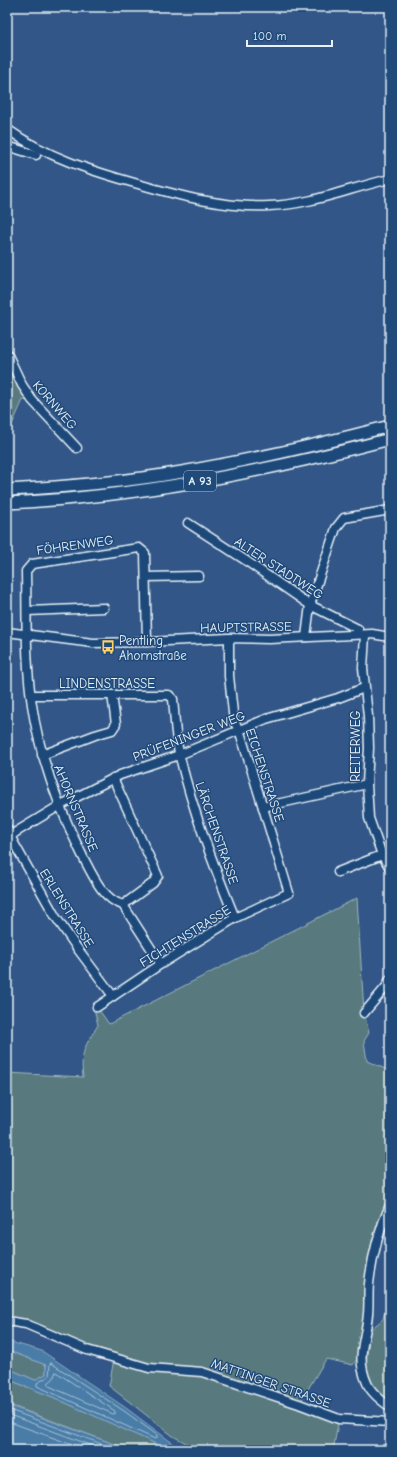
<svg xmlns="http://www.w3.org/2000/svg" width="397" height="1457" viewBox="0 0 397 1457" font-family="'Comic Neue',sans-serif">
  <rect width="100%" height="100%" fill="#315687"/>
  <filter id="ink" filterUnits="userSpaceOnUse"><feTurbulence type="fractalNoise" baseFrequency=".025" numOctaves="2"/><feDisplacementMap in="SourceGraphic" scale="8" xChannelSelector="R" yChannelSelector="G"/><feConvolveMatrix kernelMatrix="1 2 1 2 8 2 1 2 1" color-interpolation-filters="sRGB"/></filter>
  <g filter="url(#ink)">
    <g fill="#587a7f" stroke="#a0b6bc">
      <polygon points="7,359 29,401 23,400 7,436"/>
      <path d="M357 898 364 1013 369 1033 364 1041 367 1061 390 1071V1205L383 1220 361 1353 353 1365 326 1359 299 1404 339 1419 333 1450H199L173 1436 109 1386 114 1359 7 1321V1073L83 1077C80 1052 85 1046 98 1025L95 1013 97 1007 109 1024Z"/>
      <path d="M390 1290V1404C360 1380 366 1365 370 1330L383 1319Z"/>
      <polygon points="7,1350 46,1365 46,1374 35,1380 7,1368"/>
      <polygon points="7,1379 53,1397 163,1447 164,1450 130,1450 7,1404"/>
    </g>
    <g fill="#497ba6" stroke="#89aac7">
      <polygon points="7,1341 42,1351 126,1408 182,1450 164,1450 163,1447 53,1397 7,1379 7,1368 35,1380 46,1374 46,1365 7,1350"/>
      <polygon points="7,1405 130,1450 7,1450"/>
    </g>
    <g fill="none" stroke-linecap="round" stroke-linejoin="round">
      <g stroke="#a8c2d7" stroke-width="1">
        <polygon points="51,1363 124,1411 157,1435 157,1438 155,1439 37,1386 37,1383 49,1376 50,1365"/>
        <polygon points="56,1372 115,1411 115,1414 113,1414 49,1386 48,1383 53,1379"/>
        <polyline points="7,1409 118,1450"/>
        <polyline points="7,1414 104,1450"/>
        <polyline points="7,1421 87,1450"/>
      </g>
      <defs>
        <g id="minor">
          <path d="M7 129C46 157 92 171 138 184 180 196 224 208 269 206 310 205 350 188 390 179"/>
          <polyline points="7,146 36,155"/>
          <polyline points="7,353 22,385 32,400 77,448"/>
          <polyline points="188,523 245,560 310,605 358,629"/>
          <polyline points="146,577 199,576"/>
          <polyline points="27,611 104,608"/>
          <polyline points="7,632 93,643 147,642 229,638 269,639 372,634 390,637"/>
          <polyline points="365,635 363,668 368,716 369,748 367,784 369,818 382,855 390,868"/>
          <polyline points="306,637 310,605 336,528 344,518 390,510"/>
          <path d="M147 642 145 553 139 548 32 564 26 571C27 616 25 661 32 705 40 759 59 809 83 857 92 874 103 900 123 905L161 964"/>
          <path d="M31 695H169L173 699C175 718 175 738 180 757 193 812 214 866 235 918"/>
          <polyline points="42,755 95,735 112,730 116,724 112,695"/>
          <polyline points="113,778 158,876 153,883 123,905"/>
          <polyline points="263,807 367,784"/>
          <polyline points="7,828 11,838 55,916 77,948 113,996"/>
          <polyline points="7,840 16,832 59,806 120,775 179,755 266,719 338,698 364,688"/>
          <polyline points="338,872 382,855"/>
          <polyline points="97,1007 161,964 235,918 289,893 239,729 234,722 229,676 229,638"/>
          <polyline points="364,1013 386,987 390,979"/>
          <path d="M390 1205C379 1230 372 1256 369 1284 368 1294 369 1304 368 1314 366 1340 355 1356 367 1383 371 1393 382 1401 390 1407"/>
          <polyline points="7,1321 26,1324 87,1350 149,1368 202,1372 299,1404 339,1419 390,1422"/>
        </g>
        <g id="highway">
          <path d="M7 490C66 487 124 482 182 472 252 460 321 444 390 426"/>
          <path d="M7 503C137 497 264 472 390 439"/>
        </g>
      </defs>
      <use href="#minor" stroke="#e8f1f8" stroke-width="11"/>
      <use href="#highway" stroke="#e8f1f8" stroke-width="14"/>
      <use href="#minor" stroke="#1f4a7a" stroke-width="8"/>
      <use href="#highway" stroke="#1f4a7a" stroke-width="11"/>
    </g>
  </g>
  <defs>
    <symbol id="bus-bare" viewBox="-9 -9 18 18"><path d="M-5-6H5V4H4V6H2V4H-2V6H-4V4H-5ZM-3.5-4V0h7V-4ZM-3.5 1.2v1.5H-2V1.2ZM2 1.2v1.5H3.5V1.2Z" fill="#ffd166" stroke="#1f4a7a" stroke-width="2.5" paint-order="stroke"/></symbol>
  </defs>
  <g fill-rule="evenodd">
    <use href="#bus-bare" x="98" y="637" width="20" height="20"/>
  </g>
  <g text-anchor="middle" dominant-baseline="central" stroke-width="3" stroke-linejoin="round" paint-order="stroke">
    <rect fill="#1f4a7a" stroke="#acbfd2" stroke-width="1" x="184" y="471" width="32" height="20" rx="3"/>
    <g font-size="12" font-weight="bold" fill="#e8f1f8">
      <text x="200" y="481">A 93</text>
    </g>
    <g font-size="13" fill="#e8f1f8" stroke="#1f4a7a">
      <text transform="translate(55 405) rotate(49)">KORNWEG</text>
      <text transform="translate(75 545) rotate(-8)">FÖHRENWEG</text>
      <text transform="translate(279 568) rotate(33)">ALTER STADTWEG</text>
      <text transform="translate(246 627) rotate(-1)">HAUPTSTRASSE</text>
      <text x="107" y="683">LINDENSTRASSE</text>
      <text transform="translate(189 736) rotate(-21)">PRÜFENINGER WEG</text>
      <text transform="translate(355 746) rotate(-90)">REITERWEG</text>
      <text transform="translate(265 775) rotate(72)">EICHENSTRASSE</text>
      <text transform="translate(76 808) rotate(67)">AHORNSTRASSE</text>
      <text transform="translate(217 833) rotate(71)">LÄRCHENSTRASSE</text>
      <text transform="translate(67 908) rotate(58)">ERLENSTRASSE</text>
      <text transform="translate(185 936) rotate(-32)">FICHTENSTRASSE</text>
      <text transform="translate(271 1383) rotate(19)">MATTINGER STRASSE</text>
    </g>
    <g font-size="13" fill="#e8f1f8" stroke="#1f4a7a" text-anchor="start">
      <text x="119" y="640">Pentling<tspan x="119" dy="15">Ahornstraße</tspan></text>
    </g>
  </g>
  <rect width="397" height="1457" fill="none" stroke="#1f4a7a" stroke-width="24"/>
  <rect x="12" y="12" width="373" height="1433" fill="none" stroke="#e8f1f8" stroke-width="1.5" filter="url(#ink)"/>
  <path d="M247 40v6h85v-6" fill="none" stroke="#e8f1f8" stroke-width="2"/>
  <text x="253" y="40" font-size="12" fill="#e8f1f8" stroke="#1f4a7a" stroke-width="3" paint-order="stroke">100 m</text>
</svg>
